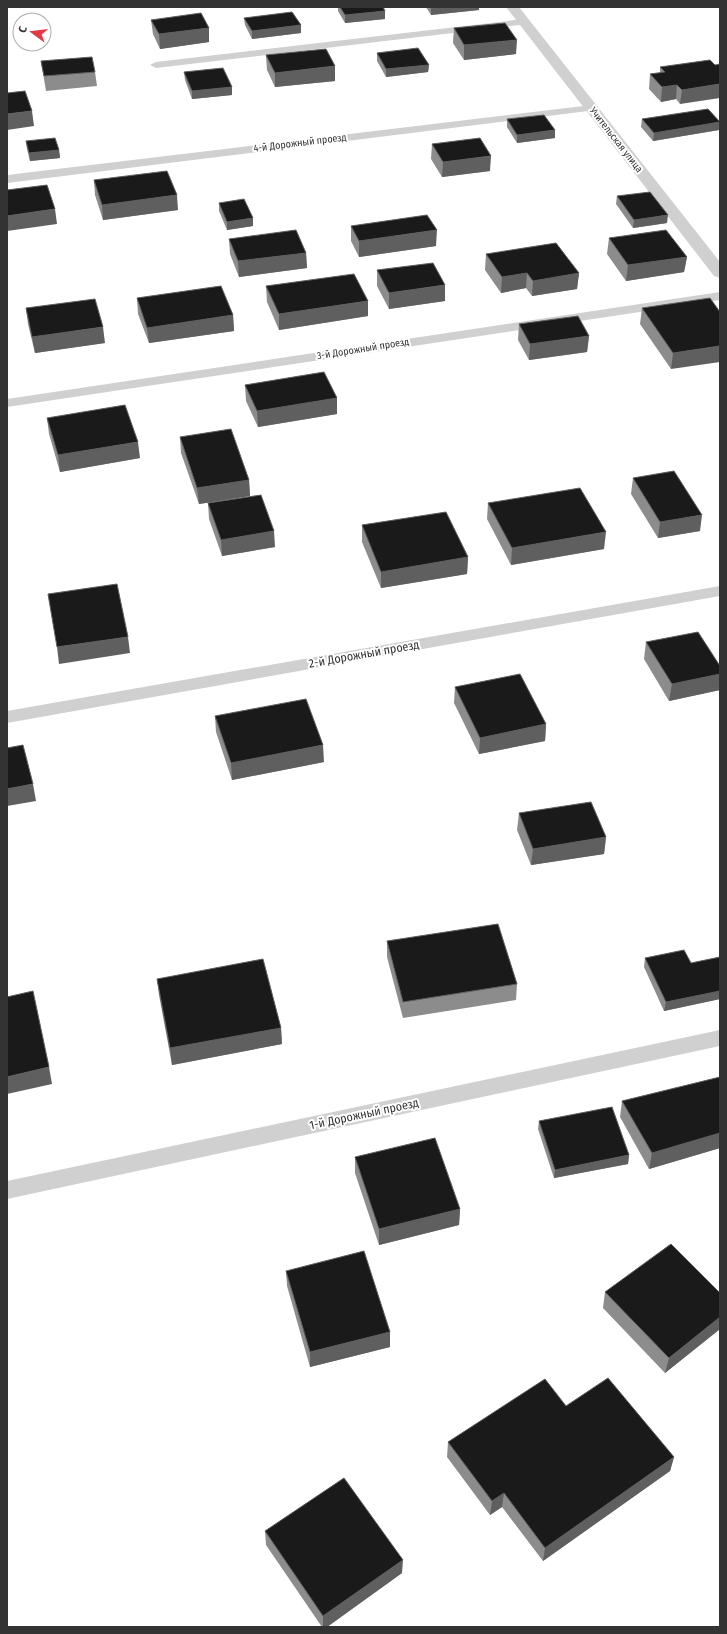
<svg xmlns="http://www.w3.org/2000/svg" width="727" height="1634" viewBox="0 0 727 1634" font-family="'Fira Sans Condensed',sans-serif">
  <rect width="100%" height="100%" fill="#fff"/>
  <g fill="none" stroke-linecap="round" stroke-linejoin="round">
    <g fill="#d0d0d0" fill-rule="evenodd">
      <polygon points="524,19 529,22 528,24 156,68 150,65 156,62"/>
      <polygon points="592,105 596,106 598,108 596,110 7,183 7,175"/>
      <polygon points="720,292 720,300 7,407 7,399"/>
      <polygon points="720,586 720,596 7,723 7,711"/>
      <polygon points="720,1030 720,1046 7,1199 7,1181"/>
    </g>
    <polygon fill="#d0d0d0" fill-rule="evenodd" points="506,7 519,7 720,262 720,278 714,276"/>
  </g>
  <g fill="#8c8c8c">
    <polygon points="338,7 383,7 385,19 345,23 338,11"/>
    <polygon points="426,7 479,7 479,10 431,15"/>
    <polygon points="244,18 301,25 301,33 252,39 245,25"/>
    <polygon points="151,20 209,28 209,42 160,49 153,34"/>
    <polygon points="454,28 516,54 464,60 453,43"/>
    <polygon points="377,53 429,65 428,72 386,77 377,61"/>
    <polygon points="266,55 335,81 275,87 267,70"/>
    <polygon points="710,60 680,104 676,99 661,102 649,89 650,74 660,73 660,67"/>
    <polygon points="41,61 95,72 97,86 46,91"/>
    <polygon points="184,72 232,87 232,95 192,99 185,80"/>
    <polygon points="507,119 555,138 517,143 507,127"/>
    <polygon points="642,119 720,121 720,125 719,130 653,141 641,127"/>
    <polygon points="26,141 59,150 60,158 30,161 27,149"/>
    <polygon points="432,144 490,171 442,177 431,159"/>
    <polygon points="94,180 178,210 103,220 95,195"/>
    <polygon points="617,196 667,223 633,228 616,204"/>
    <polygon points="219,203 253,218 253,226 227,230 219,211"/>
    <polygon points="351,226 436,246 359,257 351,241"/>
    <polygon points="609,238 687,257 684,272 626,281 607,254"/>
    <polygon points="229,239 306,253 307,268 239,277 230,254"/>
    <polygon points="486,254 579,273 577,289 532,296 526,288 501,293 485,270"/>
    <polygon points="377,270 445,301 389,309 377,286"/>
    <polygon points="266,286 368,316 279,330 267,302"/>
    <polygon points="137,298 233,315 234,331 149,343 138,314"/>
    <polygon points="26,308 105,343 35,353 28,324"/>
    <polygon points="642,308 720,312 671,369 640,324"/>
    <polygon points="519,324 589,336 587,352 529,360 518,340"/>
    <polygon points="245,385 337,398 337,414 258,427 246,401"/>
    <polygon points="47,418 140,458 60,472 49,434"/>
    <polygon points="180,437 249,480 250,496 199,504 181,453"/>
    <polygon points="633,478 700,531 658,538 631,494"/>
    <polygon points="208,503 275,547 222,556 209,519"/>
    <polygon points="488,503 604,549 511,565 487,519"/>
    <polygon points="362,525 468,557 467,574 381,588 362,542"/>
    <polygon points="646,642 720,666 720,690 669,701 644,659"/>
    <polygon points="455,687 546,724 545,741 479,754 454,703"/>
    <polygon points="215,716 324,762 232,780 216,732"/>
    <polygon points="519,813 606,837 604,854 531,865 517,830"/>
    <polygon points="387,941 517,984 516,1000 403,1018 387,957"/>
    <polygon points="720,957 720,999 664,1011 644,967 645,958 691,963"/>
    <polygon points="157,979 281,1028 282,1044 172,1065 159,995"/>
    <polygon points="720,1077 720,1148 649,1169 620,1117 622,1101"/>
    <polygon points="539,1121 629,1155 628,1164 554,1178 538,1129"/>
    <polygon points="355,1157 460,1209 459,1225 379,1245 355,1173"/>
    <polygon points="286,1271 390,1332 390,1347 310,1367 287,1286"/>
    <polygon points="605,1292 720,1293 720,1329 665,1373 603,1308"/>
    <polygon points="566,1406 674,1457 670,1471 543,1561 502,1507 490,1515 447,1457 448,1442"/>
    <polygon points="265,1531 402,1573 327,1627 322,1627 266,1545"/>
  </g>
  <g fill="#5f5f5f">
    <polygon points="431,7 479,7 479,10 431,15"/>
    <polygon points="385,11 385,19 345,23 345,15"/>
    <polygon points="301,25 301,33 252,39 252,31"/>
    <polygon points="209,28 209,42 160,49 159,34"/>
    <polygon points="517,40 516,54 464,60 464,45"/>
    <polygon points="429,65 428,72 386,77 386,69"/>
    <polygon points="335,66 335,81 275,87 275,73"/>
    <polygon points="720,84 720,98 680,104 682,90"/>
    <polygon points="677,85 676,99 661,102 662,87"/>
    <polygon points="232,87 232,95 192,99 192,91"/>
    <polygon points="32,111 34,126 7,130 7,114"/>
    <polygon points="720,122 719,130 653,141 654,133"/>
    <polygon points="555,130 555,138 517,143 517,135"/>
    <polygon points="59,150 60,158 30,161 29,153"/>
    <polygon points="491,156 490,171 442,177 443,162"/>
    <polygon points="177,195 178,210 103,220 102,205"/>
    <polygon points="55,209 57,224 7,231 7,216"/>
    <polygon points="668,215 667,223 633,228 634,220"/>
    <polygon points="253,218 253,226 227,230 227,222"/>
    <polygon points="437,230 436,246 359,257 359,241"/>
    <polygon points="306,253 307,268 239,277 238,261"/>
    <polygon points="687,257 684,272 626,281 628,265"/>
    <polygon points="527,273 526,288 501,293 502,277"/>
    <polygon points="579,273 577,289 532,296 533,281"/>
    <polygon points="445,285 445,301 389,309 389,293"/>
    <polygon points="368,301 368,316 279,330 279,314"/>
    <polygon points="233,315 234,331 149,343 147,328"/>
    <polygon points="103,327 105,343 35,353 32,337"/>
    <polygon points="589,336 587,352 529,360 530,344"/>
    <polygon points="720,346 720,362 671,369 673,353"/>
    <polygon points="337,398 337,414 258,427 257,411"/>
    <polygon points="138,442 140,458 60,472 58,455"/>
    <polygon points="249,480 250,496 199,504 197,488"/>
    <polygon points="702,515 700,531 658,538 660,522"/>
    <polygon points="274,531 275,547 222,556 221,540"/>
    <polygon points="606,532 604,549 511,565 512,548"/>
    <polygon points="468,557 467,574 381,588 381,572"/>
    <polygon points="128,637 130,653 59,664 57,647"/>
    <polygon points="720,674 720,690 669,701 672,684"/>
    <polygon points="546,724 545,741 479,754 480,738"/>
    <polygon points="323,745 324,762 232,780 231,763"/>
    <polygon points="33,784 36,801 7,806 7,789"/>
    <polygon points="606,837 604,854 531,865 533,849"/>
    <polygon points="720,991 720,999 664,1011 666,1002"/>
    <polygon points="281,1028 282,1044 172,1065 170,1048"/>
    <polygon points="49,1067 52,1084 7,1094 7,1077"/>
    <polygon points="720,1133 720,1148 649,1169 652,1153"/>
    <polygon points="629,1155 628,1164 554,1178 555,1170"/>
    <polygon points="460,1209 459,1225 379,1245 379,1229"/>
    <polygon points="720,1317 720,1329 665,1373 669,1358"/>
    <polygon points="390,1332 390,1347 310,1367 310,1352"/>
    <polygon points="674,1457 670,1471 543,1561 545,1548"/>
    <polygon points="504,1493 502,1507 490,1515 492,1501"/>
    <polygon points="403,1560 402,1573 327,1627 323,1627 323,1616"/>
  </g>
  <g fill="#1a1a1a" stroke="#5f5f5f">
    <polygon points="340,7 383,7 385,11 345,15"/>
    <polygon points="292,12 301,25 252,31 244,18"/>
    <polygon points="201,13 209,28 159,34 151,20"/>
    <polygon points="505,23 517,40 464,45 454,28"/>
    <polygon points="418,48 429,65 386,69 377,53"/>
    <polygon points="326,49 335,66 275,73 266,55"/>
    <polygon points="92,57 95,72 44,76 41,61"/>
    <polygon points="710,60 715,65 720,64 720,84 682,90 677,85 662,87 650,74 665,72 660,67"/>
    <polygon points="223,68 232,87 192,91 184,72"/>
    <polygon points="25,91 32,111 7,114 7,93"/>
    <polygon points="708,109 720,122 654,133 642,119"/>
    <polygon points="544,115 555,130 517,135 507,119"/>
    <polygon points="55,138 59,150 29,153 26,141"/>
    <polygon points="480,138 491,156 443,162 432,144"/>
    <polygon points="167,171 177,195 102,205 94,180"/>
    <polygon points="47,185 55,209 7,216 7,190"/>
    <polygon points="650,192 668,215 634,220 617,196"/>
    <polygon points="244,199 253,218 227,222 219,203"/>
    <polygon points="427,215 437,230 359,241 351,226"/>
    <polygon points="296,230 306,253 238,261 229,239"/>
    <polygon points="666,230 687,257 628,265 609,238"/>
    <polygon points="556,243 579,273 533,281 527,273 502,277 486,254"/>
    <polygon points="433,263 445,285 389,293 377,270"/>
    <polygon points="354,274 368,301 279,314 266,286"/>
    <polygon points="221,286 233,315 147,328 137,298"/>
    <polygon points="710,298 720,312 720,346 673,353 642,308"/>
    <polygon points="95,299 103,327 32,337 26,308"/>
    <polygon points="578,316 589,336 530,344 519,324"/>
    <polygon points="324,372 337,398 257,411 245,385"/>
    <polygon points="125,405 138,442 58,455 47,418"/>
    <polygon points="231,429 249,480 197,488 180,437"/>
    <polygon points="674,471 702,515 660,522 633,478"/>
    <polygon points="580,488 606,532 512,548 488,503"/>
    <polygon points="261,495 274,531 221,540 208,503"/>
    <polygon points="446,512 468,557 381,572 362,525"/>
    <polygon points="117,584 128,637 57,647 48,594"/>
    <polygon points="698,632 720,666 720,674 672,684 646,642"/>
    <polygon points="520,674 546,724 480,738 455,687"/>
    <polygon points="306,699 323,745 231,763 215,716"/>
    <polygon points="23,745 33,784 7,789 7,748"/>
    <polygon points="591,802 606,837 533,849 519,813"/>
    <polygon points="498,924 517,984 403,1002 387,941"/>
    <polygon points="684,950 691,963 720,957 720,991 666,1002 645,958"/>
    <polygon points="263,959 281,1028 170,1048 157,979"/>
    <polygon points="33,991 49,1067 7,1077 7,997"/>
    <polygon points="720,1077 720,1133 652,1153 622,1101"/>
    <polygon points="612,1107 629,1155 555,1170 539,1121"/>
    <polygon points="435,1138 460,1209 379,1229 355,1157"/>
    <polygon points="671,1244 720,1293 720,1317 669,1358 605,1292"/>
    <polygon points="364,1251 390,1332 310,1352 286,1271"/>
    <polygon points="608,1378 674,1457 545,1548 504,1493 492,1501 448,1442 545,1379 566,1406"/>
    <polygon points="344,1478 403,1560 323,1616 265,1531"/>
  </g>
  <g text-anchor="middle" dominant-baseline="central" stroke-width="4" stroke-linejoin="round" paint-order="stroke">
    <g font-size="10" fill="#333" stroke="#fff">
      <text transform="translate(616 140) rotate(52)">Учительская улица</text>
      <text transform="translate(300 143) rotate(-7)">4-й Дорожный проезд</text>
      <text transform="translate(363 349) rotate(-9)">3-й Дорожный проезд</text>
    </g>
    <g font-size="12" fill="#333" stroke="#fff">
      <text transform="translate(364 654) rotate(-10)">2-й Дорожный проезд</text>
      <text transform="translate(364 1114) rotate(-12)">1-й Дорожный проезд</text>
    </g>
  </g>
  <rect width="727" height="1634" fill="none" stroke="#333333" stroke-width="16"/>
  <g transform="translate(32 32) rotate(285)"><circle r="19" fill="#ffffff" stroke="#adadad"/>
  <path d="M0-3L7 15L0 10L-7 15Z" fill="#e63946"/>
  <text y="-6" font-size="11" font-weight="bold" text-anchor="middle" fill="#333333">С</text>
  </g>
</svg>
